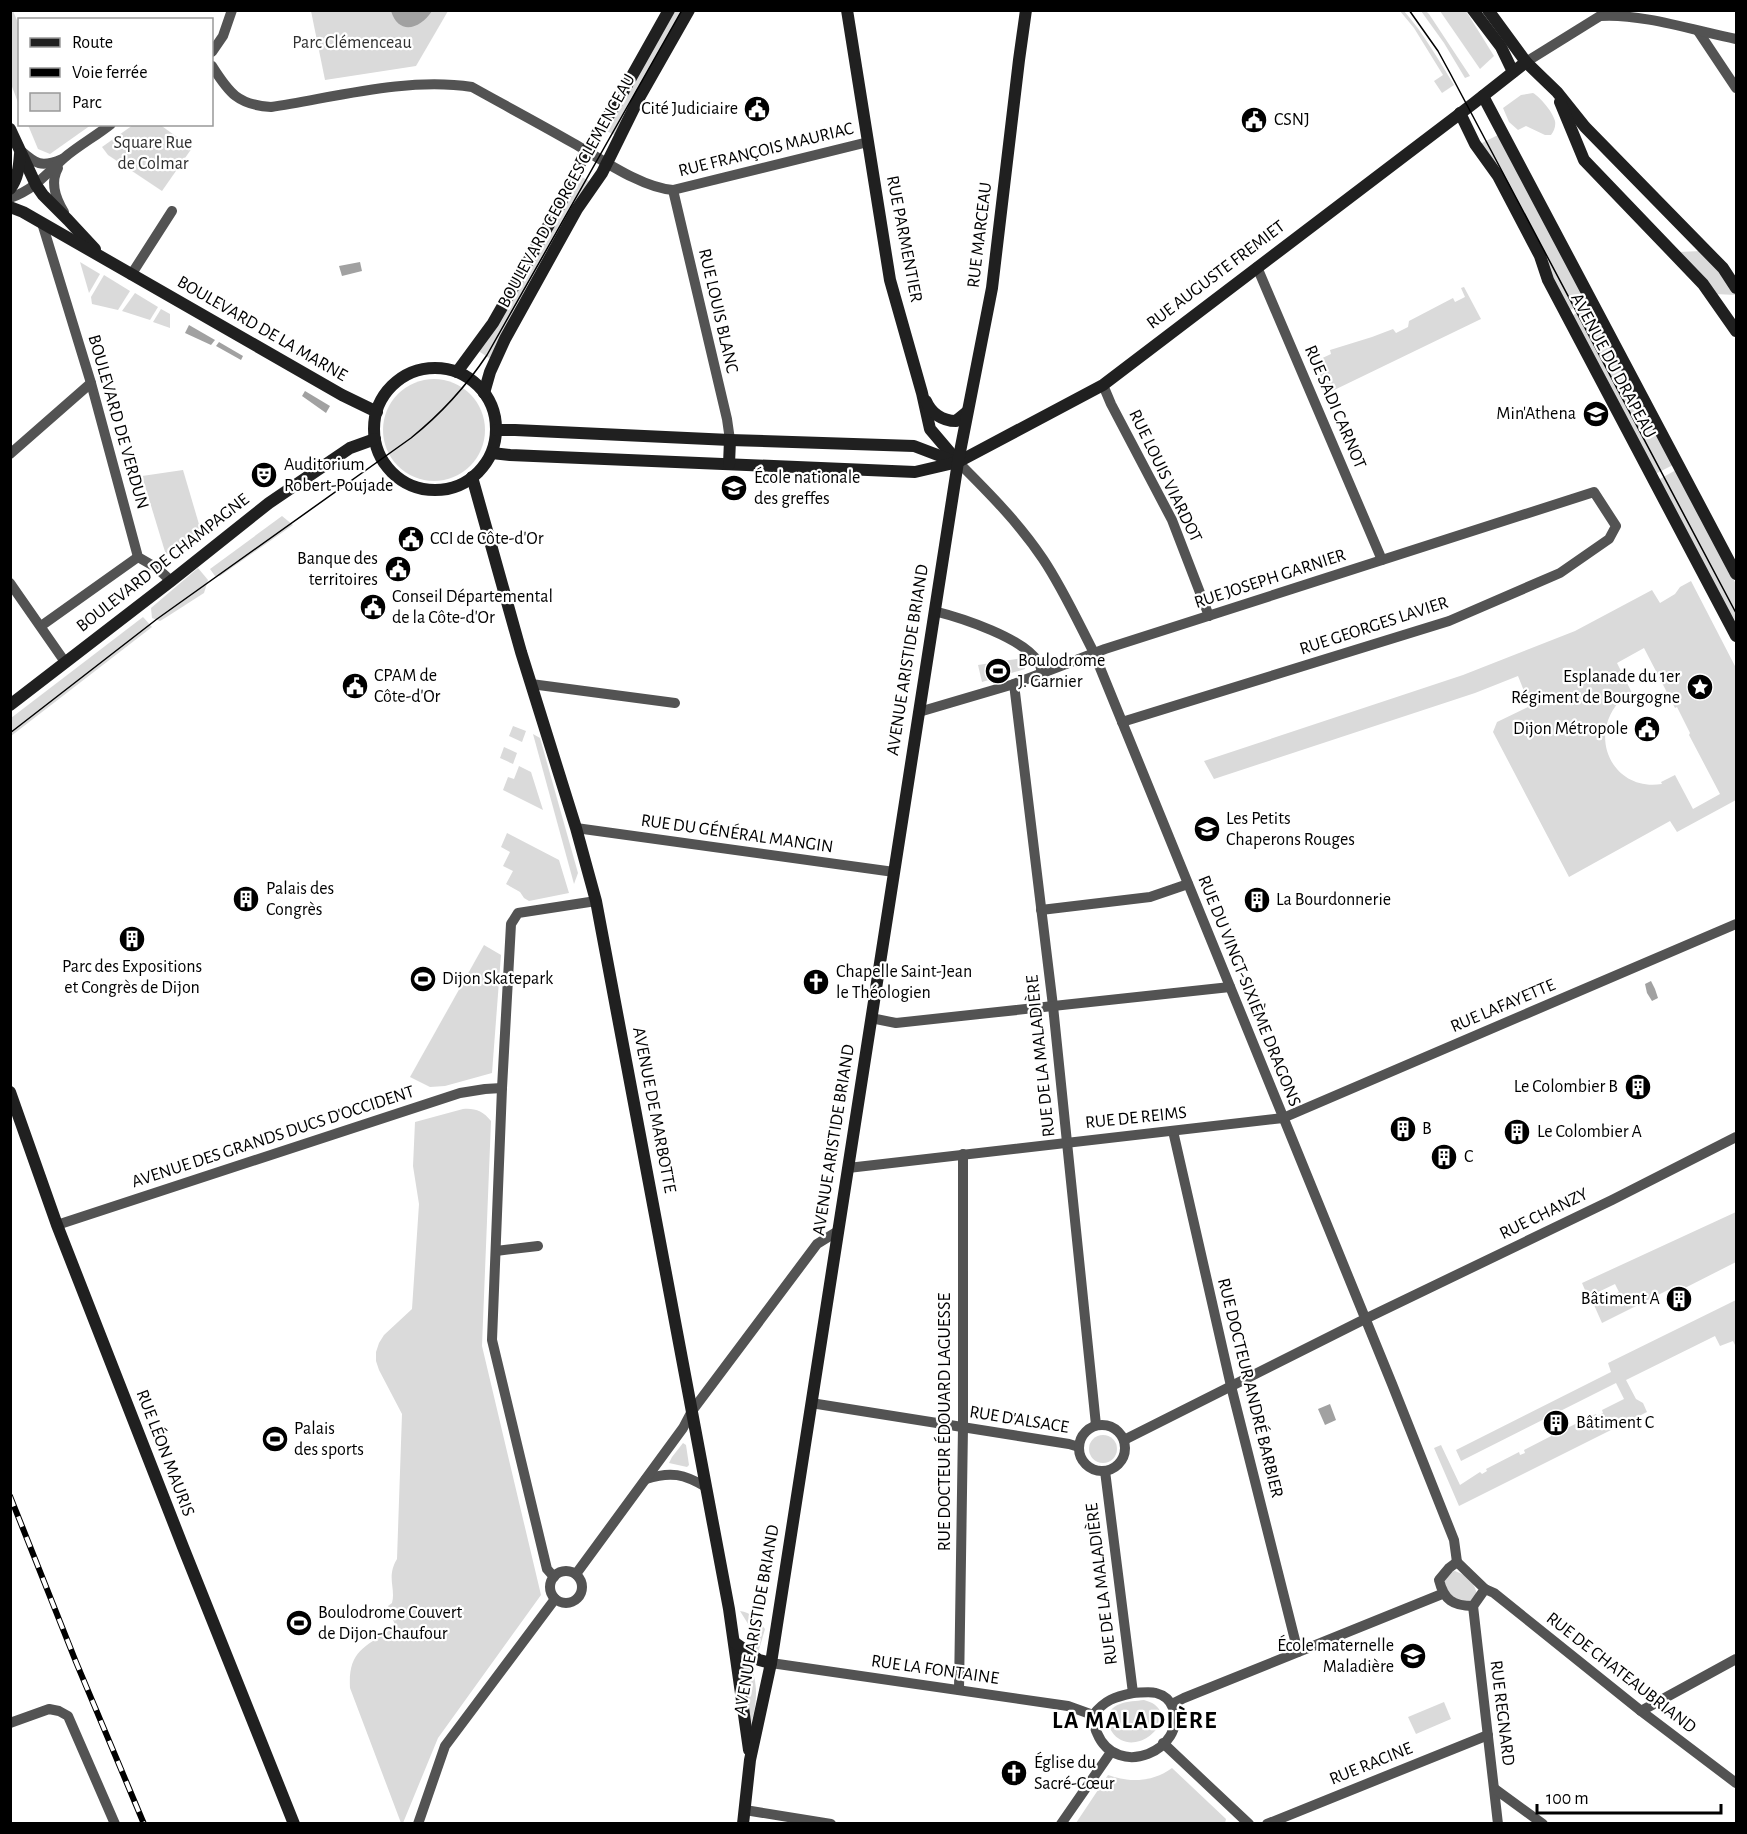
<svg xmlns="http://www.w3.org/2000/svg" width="1747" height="1834" viewBox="0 0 1747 1834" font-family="'Alegreya Sans',sans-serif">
  <rect width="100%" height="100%" fill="#fff"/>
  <g fill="#dadada" fill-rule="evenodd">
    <polygon points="10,11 13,11 19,25 19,105 11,84"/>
    <polygon points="311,11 448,11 416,66 325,80"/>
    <polygon points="673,11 685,11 618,137 603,129"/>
    <path d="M1400 11H1404C1424 34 1438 59 1454 85L1442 93 1434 81 1443 75 1414 28Z"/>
    <polygon points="1421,11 1426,11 1429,14 1470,76 1465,78 1444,43"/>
    <polygon points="1440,11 1466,11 1494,56 1480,69"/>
    <path d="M1533 93C1540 97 1553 112 1555 121 1556 126 1554 131 1551 135H1545L1526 126 1518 130 1509 122 1503 108 1521 95Z"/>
    <polygon points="159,124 192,148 162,191 108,155 102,147 133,125"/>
    <polygon points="28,125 91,125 50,154 38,149"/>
    <polygon points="1498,135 1586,301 1568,311 1480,144"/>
    <polygon points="577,174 592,183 492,360 477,350"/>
    <polygon points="1702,251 1720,271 1736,295 1715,294 1678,252"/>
    <polygon points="80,262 100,274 89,293"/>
    <polygon points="104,275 130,291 118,310 92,304 91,297"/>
    <polygon points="1464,287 1481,319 1328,393 1313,358 1315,357 1316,361 1331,354 1330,350 1372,337 1393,329 1396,333 1408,327 1409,321 1453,298 1455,302 1465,297 1461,288"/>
    <polygon points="135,293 158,307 150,320 122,311"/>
    <polygon points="1589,307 1673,465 1655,474 1571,316"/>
    <polygon points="161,309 170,314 170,328 153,322"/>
    <circle cx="434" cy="430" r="51"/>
    <polygon points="183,470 201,531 166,555 142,476"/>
    <polygon points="1676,470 1736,584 1736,628 1658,480"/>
    <polygon points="282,516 293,525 220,576 215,576 210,569"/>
    <polygon points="198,568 208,580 204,593 165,618 160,621 152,618 151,608"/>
    <path d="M1691 581 1736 668V800L1677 832 1670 821 1569 877 1493 732 1497 722 1530 706 1518 676 1475 693 1214 779 1204 761 1463 675 1575 631 1652 590 1660 603 1675 594 1680 587ZM1644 648 1675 708 1677 707 1690 733 1689 735 1720 794 1693 809 1675 775 1661 782 1662 784C1614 792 1587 738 1619 702L1620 704 1634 697 1617 663Z"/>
    <polygon points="143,617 152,627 11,736 11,718"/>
    <polygon points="1023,658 1025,669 982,682 978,665"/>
    <polygon points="513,726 526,731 522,742 509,736"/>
    <polygon points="533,734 540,738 578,873 574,884"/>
    <polygon points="504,747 517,753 513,764 500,758"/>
    <polygon points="519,766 531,772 543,810 503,790 508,777 514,779"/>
    <polygon points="507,833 559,860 569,893 529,901 524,898 520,892 506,884 513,871 503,866 510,852 501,847"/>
    <polygon points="484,945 501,955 492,1073 445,1086 430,1087 410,1077"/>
    <path d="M463 1109C475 1108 483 1111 491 1121L482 1346 541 1595 438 1738 403 1823H401L350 1688C348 1653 363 1647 389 1631V1628L395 1625 388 1606 392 1603C396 1588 386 1577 397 1559L402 1414 379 1370 376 1361V1352L379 1343 384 1335 412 1309 419 1204 413 1166 415 1122Z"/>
    <polygon points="1736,1212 1736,1262 1673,1294 1670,1289 1602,1323 1594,1305 1619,1292 1615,1284 1588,1297 1582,1283"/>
    <polygon points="1736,1300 1736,1347 1733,1341 1720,1346 1715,1336 1626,1380 1636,1399 1643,1403 1647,1412 1459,1506 1434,1448 1441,1445 1460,1485 1480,1472 1482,1474 1487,1471 1486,1469 1519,1452 1520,1455 1525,1453 1524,1450 1557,1433 1559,1435 1564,1433 1563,1430 1596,1414 1597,1416 1603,1413 1602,1410 1624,1399 1616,1383 1461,1461 1456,1450 1611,1372 1608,1363"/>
    <circle cx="1103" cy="1449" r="14"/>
    <polygon points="683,1443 686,1445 689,1465 687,1467 669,1463 672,1457"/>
    <path d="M1455 1571C1468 1576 1475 1582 1477 1596 1463 1611 1445 1594 1444 1578L1450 1572Z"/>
    <path d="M740 1611C751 1612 759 1621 765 1629L758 1653 751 1649 750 1627Z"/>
    <path d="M740 1658H745C759 1675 758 1702 751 1723Z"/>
    <path d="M1144 1700C1183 1710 1147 1753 1121 1740 1106 1732 1102 1710 1120 1704 1127 1701 1137 1701 1144 1700Z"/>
    <polygon points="1444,1702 1451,1719 1416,1734 1408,1717"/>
    <path d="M1172 1768 1226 1819 1225 1823H1076L1108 1775C1130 1783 1153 1782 1172 1768Z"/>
  </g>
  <g fill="#a1a1a1">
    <path d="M391 11V10L432 11C420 29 399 36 391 11Z"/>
    <polygon points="360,262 362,271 342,276 339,266"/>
    <polygon points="189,325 215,340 211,345 185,333"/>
    <polygon points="219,342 243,356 241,360 216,346"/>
    <polygon points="305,391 330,406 326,413 302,396"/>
    <polygon points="1651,981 1655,989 1658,998 1652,1001 1647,993 1645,984"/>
    <polygon points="1330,1404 1336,1420 1325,1425 1318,1409"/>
  </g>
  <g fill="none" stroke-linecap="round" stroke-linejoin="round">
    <g stroke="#535353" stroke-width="10">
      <polyline points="1698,31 1736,88"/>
      <polyline points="212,52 223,36 232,10"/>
      <path d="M1526 62 1600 16C1640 13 1696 31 1736 39"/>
      <path d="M212 66C229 93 238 105 271 107 336 97 407 77 472 87 506 106 540 124 573 143 601 159 642 188 673 190L868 142"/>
      <path d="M20 150C36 164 41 168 62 159"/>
      <path d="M58 168C50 182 56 199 64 212"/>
      <polyline points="673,190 727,419 730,440"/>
      <path d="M10 198C35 189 45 175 64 158 78 146 96 136 111 124"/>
      <polyline points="42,223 91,383 138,557 157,568 171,581"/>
      <polyline points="1257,267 1382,560"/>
      <polyline points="131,275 172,211"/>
      <polyline points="1103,385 1111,404 1172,520 1209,616"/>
      <polyline points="10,454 91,383"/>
      <path d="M958 462C988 492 1019 523 1043 559 1063 589 1078 622 1094 653L1392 1384 1454 1540 1457 1562"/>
      <polyline points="10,583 65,662"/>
      <path d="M934 611C962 618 1024 638 1039 663 1041 666 1041 669 1042 673"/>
      <polyline points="41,626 138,557"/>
      <polyline points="531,684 675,703"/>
      <polyline points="1014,684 1053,1006 1096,1425"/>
      <polyline points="919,712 1014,684 1105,649 1594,492 1616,526 1609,539 1560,573 1449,621 1122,722"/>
      <polyline points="576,828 894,872"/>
      <polyline points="1041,910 1150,897 1188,884"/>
      <polyline points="871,1018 896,1023 1230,987"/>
      <polyline points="1173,1131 1231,1386 1298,1652"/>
      <polyline points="848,1168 1283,1118 1736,924"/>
      <polyline points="57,1225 460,1093 485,1089 502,1088"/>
      <polyline points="496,1251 538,1246"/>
      <polyline points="811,1403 1069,1444 1079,1447"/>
      <circle cx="1102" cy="1448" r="23"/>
      <polyline points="1124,1440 1365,1319 1612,1200 1736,1137"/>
      <polyline points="1105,1471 1133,1693"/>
      <path d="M646 1479C671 1471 684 1474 706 1487"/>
      <path d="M1457 1562 1485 1589 1473 1606C1453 1606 1444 1600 1439 1580L1449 1568Z"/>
      <circle cx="566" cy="1587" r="16"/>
      <polyline points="576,1574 683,1428 692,1411 817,1244 838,1231"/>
      <polyline points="554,1577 547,1569 492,1340 502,1088 511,924 518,913 596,901"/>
      <polyline points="1485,1589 1494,1593 1641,1711 1736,1783"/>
      <polyline points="1473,1606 1498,1824"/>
      <polyline points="771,1663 1068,1706 1093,1715"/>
      <polyline points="959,1690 963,1427 963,1154"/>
      <path d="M1133 1693C1140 1693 1149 1691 1156 1693 1164 1695 1170 1700 1173 1708 1188 1749 1117 1781 1097 1733 1094 1728 1094 1721 1093 1715 1105 1700 1114 1697 1133 1693Z"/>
      <polyline points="1172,1704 1184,1698 1442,1594"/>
      <polyline points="1641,1711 1736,1659"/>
      <polyline points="10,1723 49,1709 59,1711 68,1716 115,1824"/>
      <polyline points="1163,1743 1249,1824"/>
      <polyline points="1495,1789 1543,1824"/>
      <polyline points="745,1810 831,1824"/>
      <polyline points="418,1824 445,1746 555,1599"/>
      <polyline points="1061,1824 1111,1752"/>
      <polyline points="1267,1824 1488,1735"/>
    </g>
    <g stroke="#202020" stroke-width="12">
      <polyline points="847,10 890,280 922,393 930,429 958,462"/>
      <polyline points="1473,10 1501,47 1513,72"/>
      <polyline points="1488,10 1526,62 1557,92 1585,127 1723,268 1736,288"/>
      <polyline points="1483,96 1736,574"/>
      <polyline points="1560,102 1584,160 1703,284 1736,331"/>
      <polyline points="1460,113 1475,144 1498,176 1540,256 1548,280 1736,636"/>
      <polyline points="10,129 36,185 43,195 68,220 95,249"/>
      <path d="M10 189C18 178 19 167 20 154"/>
      <polyline points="10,207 23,212 342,395 377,412"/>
      <circle cx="435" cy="429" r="61"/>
      <polyline points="457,372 493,323 560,205 586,151 619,99 669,10"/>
      <polyline points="484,393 490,372 505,339 577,209 602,173 639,98 689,10"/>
      <path d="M926 401C931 413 942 421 956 421L967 412"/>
      <polyline points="496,430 515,430 730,440 914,446 956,462"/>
      <polyline points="492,453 510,455 915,472 958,462 1103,385 1474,103 1526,62"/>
      <polyline points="729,464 730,440"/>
      <polyline points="472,477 521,652 576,828 596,901 729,1609 749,1750"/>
      <polyline points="10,705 171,581 269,503 350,448 375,439"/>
      <polyline points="10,1092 57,1225 183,1547 294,1824"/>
      <polyline points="734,1642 759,1660 771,1663"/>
      <polyline points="743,1824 750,1760 771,1663 958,462 992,288 1019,60 1026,10"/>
    </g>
    <g stroke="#000" stroke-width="1.5">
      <polyline points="1409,10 1438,51 1450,73 1736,613"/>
      <path d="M10 733 157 619 411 438C442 413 465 388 487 355L682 10"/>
    </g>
    <defs>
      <polyline id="rail" points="10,1496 76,1662 144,1824"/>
    </defs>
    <use href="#rail" stroke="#000" stroke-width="6"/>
    <use href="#rail" stroke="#fff" stroke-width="4" stroke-dasharray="11" stroke-linecap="butt"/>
  </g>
  <defs>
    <symbol id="civic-disc" viewBox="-11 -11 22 22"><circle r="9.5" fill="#000" stroke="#fff"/><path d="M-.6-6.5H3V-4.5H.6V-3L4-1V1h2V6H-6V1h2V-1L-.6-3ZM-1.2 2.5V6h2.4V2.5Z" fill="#fff"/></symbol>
    <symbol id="school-disc" viewBox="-11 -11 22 22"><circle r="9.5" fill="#000" stroke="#fff"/><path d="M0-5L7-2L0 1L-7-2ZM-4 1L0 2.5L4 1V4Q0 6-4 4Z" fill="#fff"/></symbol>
    <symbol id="theatre-disc" viewBox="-11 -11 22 22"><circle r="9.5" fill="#000" stroke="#fff"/><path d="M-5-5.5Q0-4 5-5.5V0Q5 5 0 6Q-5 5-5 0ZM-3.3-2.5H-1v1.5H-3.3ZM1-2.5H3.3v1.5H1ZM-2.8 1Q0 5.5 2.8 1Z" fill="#fff"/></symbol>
    <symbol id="university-disc" viewBox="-11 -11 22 22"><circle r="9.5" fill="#000" stroke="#fff"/><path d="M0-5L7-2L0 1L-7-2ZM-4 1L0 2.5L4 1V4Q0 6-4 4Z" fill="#fff"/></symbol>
    <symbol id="stadium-disc" viewBox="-11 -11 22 22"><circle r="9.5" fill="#000" stroke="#fff"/><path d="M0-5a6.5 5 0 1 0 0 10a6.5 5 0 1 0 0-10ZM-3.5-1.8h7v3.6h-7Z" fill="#fff"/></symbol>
    <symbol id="sight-disc" viewBox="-11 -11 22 22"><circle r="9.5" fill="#000" stroke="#fff"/><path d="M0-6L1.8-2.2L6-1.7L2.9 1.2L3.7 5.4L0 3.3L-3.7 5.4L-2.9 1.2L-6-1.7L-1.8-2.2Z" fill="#fff"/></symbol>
    <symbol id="building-disc" viewBox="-11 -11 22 22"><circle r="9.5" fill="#000" stroke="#fff"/><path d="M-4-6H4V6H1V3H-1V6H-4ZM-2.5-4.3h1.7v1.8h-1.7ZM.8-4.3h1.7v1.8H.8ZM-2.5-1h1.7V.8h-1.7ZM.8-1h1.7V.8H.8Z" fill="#fff"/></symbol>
    <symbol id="church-disc" viewBox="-11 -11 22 22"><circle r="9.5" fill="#000" stroke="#fff"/><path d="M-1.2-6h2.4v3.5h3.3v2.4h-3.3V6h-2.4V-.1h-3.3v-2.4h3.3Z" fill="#fff"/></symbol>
  </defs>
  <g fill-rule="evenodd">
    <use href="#civic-disc" x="742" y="94" width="30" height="30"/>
    <use href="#civic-disc" x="1239" y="105" width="30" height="30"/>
    <use href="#school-disc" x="1581" y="399" width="30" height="30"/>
    <use href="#theatre-disc" x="249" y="460" width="30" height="30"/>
    <use href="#university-disc" x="719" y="473" width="30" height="30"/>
    <use href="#civic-disc" x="396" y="524" width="30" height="30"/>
    <use href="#civic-disc" x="383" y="554" width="30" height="30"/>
    <use href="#civic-disc" x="358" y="592" width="30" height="30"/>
    <use href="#stadium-disc" x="983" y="656" width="30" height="30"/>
    <use href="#civic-disc" x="340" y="671" width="30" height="30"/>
    <use href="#sight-disc" x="1685" y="672" width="30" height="30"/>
    <use href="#civic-disc" x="1632" y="714" width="30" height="30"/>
    <use href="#school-disc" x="1192" y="814" width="30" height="30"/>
    <use href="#building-disc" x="231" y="884" width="30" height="30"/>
    <use href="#building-disc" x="1242" y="885" width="30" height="30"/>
    <use href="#building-disc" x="117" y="924" width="30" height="30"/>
    <use href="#stadium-disc" x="408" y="964" width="30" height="30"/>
    <use href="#church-disc" x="801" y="967" width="30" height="30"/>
    <use href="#building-disc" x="1623" y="1072" width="30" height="30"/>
    <use href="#building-disc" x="1388" y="1114" width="30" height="30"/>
    <use href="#building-disc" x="1502" y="1117" width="30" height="30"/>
    <use href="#building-disc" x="1429" y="1142" width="30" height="30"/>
    <use href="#building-disc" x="1664" y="1284" width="30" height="30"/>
    <use href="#building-disc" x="1541" y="1408" width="30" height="30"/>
    <use href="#stadium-disc" x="260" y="1424" width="30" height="30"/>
    <use href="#stadium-disc" x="284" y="1608" width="30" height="30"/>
    <use href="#school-disc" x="1398" y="1641" width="30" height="30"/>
    <use href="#church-disc" x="999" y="1758" width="30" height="30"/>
  </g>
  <g text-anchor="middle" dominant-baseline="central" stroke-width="4.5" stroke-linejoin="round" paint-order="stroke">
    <g font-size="18" fill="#313131" stroke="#fff">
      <text x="352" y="43">Parc Clémenceau</text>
      <text x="153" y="143">Square Rue<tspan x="153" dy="21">de Colmar</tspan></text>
    </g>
    <g font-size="18" fill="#000" stroke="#fff" text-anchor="start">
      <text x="738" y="109" text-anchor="end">Cité Judiciaire</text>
      <text x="1274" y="120">CSNJ</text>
      <text x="1576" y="414" text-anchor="end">Min'Athena</text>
      <text x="284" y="465">Auditorium<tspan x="284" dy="21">Robert-Poujade</tspan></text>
      <text x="754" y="478">École nationale<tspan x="754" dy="21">des greffes</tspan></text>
      <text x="430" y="539">CCI de Côte-d'Or</text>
      <text x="378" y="559" text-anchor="end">Banque des<tspan x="378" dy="21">territoires</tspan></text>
      <text x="392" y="597">Conseil Départemental<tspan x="392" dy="21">de la Côte-d'Or</tspan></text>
      <text x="1018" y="661">Boulodrome<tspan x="1018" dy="21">J. Garnier</tspan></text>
      <text x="374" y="676">CPAM de<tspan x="374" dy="21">Côte-d'Or</tspan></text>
      <text x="1680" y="677" text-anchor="end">Esplanade du 1er<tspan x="1680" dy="21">Régiment de Bourgogne</tspan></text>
      <text x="1628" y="729" text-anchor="end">Dijon Métropole</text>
      <text x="1226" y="819">Les Petits<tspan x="1226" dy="21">Chaperons Rouges</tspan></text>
      <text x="266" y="889">Palais des<tspan x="266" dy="21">Congrès</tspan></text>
      <text x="1276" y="900">La Bourdonnerie</text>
      <text x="132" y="967" text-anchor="middle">Parc des Expositions<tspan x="132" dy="21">et Congrès de Dijon</tspan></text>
      <text x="836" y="972">Chapelle Saint-Jean<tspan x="836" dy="21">le Théologien</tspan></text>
      <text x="442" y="979">Dijon Skatepark</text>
      <text x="1618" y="1087" text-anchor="end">Le Colombier B</text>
      <text x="1422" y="1129">B</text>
      <text x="1537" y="1132">Le Colombier A</text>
      <text x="1464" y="1157">C</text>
      <text x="1660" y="1299" text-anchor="end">Bâtiment A</text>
      <text x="1576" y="1423">Bâtiment C</text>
      <text x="294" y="1429">Palais<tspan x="294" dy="21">des sports</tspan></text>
      <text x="318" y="1613">Boulodrome Couvert<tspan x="318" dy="21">de Dijon-Chaufour</tspan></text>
      <text x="1394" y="1646" text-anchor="end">École maternelle<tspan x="1394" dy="21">Maladière</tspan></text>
      <text x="1034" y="1763">Église du<tspan x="1034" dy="21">Sacré-Cœur</tspan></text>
    </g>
    <g font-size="18" fill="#000" stroke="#fff">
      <text transform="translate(766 150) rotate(-14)">RUE FRANÇOIS MAURIAC</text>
      <text transform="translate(567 191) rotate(-61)">BOULEVARD GEORGES CLEMENCEAU</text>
      <text transform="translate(980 235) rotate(-83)">RUE MARCEAU</text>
      <text transform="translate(904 239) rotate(79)">RUE PARMENTIER</text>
      <text transform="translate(1216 275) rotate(-37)">RUE AUGUSTE FREMIET</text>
      <text transform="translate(718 311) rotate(77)">RUE LOUIS BLANC</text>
      <text transform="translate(262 329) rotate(30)">BOULEVARD DE LA MARNE</text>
      <text transform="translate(1613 366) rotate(62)">AVENUE DU DRAPEAU</text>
      <text transform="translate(1335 407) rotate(67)">RUE SADI CARNOT</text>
      <text transform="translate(118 422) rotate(74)">BOULEVARD DE VERDUN</text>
      <text transform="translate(1165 476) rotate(64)">RUE LOUIS VIARDOT</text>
      <text transform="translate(163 563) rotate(-38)">BOULEVARD DE CHAMPAGNE</text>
      <text transform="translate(1270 579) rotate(-18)">RUE JOSEPH GARNIER</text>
      <text transform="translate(1374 626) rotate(-18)">RUE GEORGES LAVIER</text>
      <text transform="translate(908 660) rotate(-81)">AVENUE ARISTIDE BRIAND</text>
      <text transform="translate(737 834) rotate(8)">RUE DU GÉNÉRAL MANGIN</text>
      <text transform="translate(1249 991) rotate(68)">RUE DU VINGT-SIXIÈME DRAGONS</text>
      <text transform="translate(1503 1006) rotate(-23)">RUE LAFAYETTE</text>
      <text transform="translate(1041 1056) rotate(-96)">RUE DE LA MALADIÈRE</text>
      <text transform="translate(654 1110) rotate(79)">AVENUE DE MARBOTTE</text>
      <text transform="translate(1136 1118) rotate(-6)">RUE DE REIMS</text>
      <text transform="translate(273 1137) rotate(-18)">AVENUE DES GRANDS DUCS D'OCCIDENT</text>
      <text transform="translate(834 1140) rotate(-81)">AVENUE ARISTIDE BRIAND</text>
      <text transform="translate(1544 1214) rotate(-26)">RUE CHANZY</text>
      <text transform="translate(1250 1388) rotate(76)">RUE DOCTEUR ANDRÉ BARBIER</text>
      <text transform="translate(1019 1420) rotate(9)">RUE D'ALSACE</text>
      <text transform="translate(945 1422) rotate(-90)">RUE DOCTEUR ÉDOUARD LAGUESSE</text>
      <text transform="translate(165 1453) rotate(69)">RUE LÉON MAURIS</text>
      <text transform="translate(1102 1584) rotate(-97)">RUE DE LA MALADIÈRE</text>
      <text transform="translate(757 1620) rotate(-80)">AVENUE ARISTIDE BRIAND</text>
      <text transform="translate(935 1670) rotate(8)">RUE LA FONTAINE</text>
      <text transform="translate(1621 1673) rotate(38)">RUE DE CHATEAUBRIAND</text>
      <text transform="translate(1502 1713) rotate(83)">RUE REGNARD</text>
      <text transform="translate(1371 1764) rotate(-22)">RUE RACINE</text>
    </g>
    <g font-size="24" font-weight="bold" letter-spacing="1.5" fill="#000" stroke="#fff">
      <text x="1135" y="1721">LA MALADIÈRE</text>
    </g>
  </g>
  <rect width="1747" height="1834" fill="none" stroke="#000000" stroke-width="24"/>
  <rect x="18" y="18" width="195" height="108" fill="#ffffff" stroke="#999999" stroke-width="1.5"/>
  <rect x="30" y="38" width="30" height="9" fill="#202020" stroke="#999999" stroke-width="1.5"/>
  <text x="72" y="48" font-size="18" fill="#000000">Route</text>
  <rect x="30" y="68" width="30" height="9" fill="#000000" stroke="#999999" stroke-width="1.5"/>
  <text x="72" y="78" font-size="18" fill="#000000">Voie ferrée</text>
  <rect x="30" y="93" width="30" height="18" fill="#dadada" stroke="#999999" stroke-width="1.5"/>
  <text x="72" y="108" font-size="18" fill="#000000">Parc</text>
  <path d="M1537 1804v9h184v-9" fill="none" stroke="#000000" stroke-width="3"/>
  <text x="1546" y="1804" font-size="18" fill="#000000" stroke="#ffffff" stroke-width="4.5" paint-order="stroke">100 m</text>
</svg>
